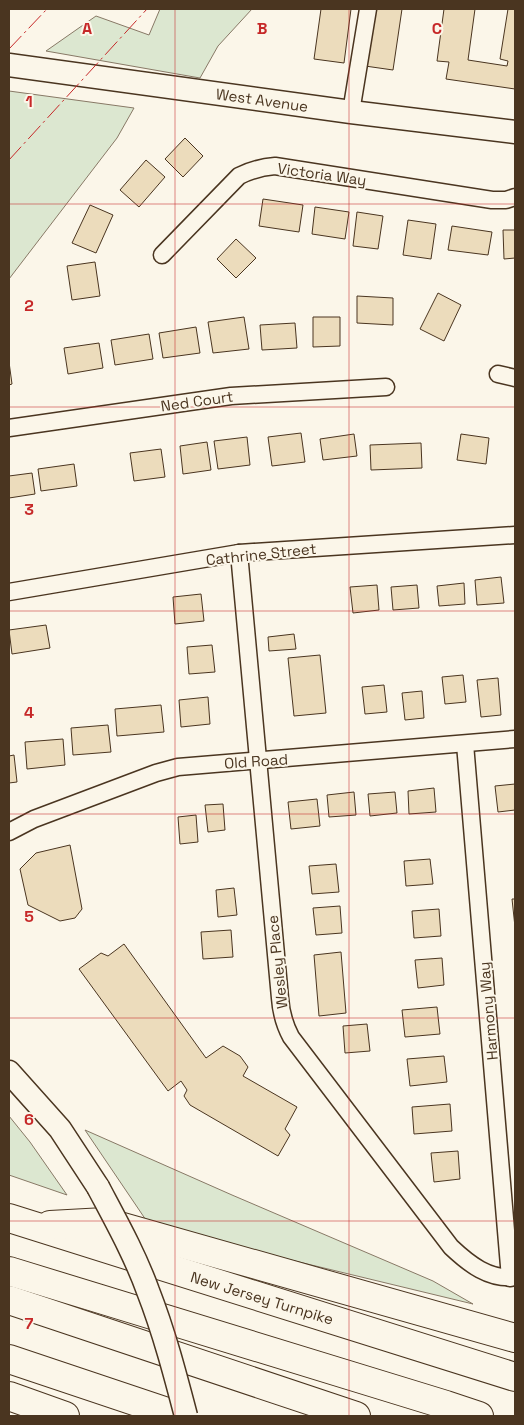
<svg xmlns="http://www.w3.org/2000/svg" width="524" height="1425" viewBox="0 0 524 1425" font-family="'Space Grotesk',sans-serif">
  <rect width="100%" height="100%" fill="#fbf6e9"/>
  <g fill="#dce7d0" stroke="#887966">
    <polygon points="160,9 252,9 218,46 200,78 46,51 96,16 149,35"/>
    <polygon points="9,91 134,108 117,138 9,279"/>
    <polygon points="9,1116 30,1142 67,1195 9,1175"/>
    <polygon points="85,1130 232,1195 433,1281 473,1304 150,1226"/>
  </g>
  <g fill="#ecdcbc" stroke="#4a3520">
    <polygon points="321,9 351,9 344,63 314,59"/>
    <polygon points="373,9 402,9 393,70 365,66"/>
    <polygon points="444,9 475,9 468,60 507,66 508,61 500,59 508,9 515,9 515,89 446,79 449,62 437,61"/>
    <polygon points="185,138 203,156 183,177 165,159"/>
    <polygon points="146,160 165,177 139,207 120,190"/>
    <polygon points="263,199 303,205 299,232 259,226"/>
    <polygon points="90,205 113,215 96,253 72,243"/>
    <polygon points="315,207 349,212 345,239 312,234"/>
    <polygon points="357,212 383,216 378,249 353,246"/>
    <polygon points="408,220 436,224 431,259 403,255"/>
    <polygon points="452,226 492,232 488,255 448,250"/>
    <polygon points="503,230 515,230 515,258 504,259"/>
    <polygon points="236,239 256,258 236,278 217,259"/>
    <polygon points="95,262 100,296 72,300 67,266"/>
    <polygon points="438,293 461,305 444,341 420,329"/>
    <polygon points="357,296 393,298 393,325 357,323"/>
    <polygon points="244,317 249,349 213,353 208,322"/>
    <polygon points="313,317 340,317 340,346 313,347"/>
    <polygon points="295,323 297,348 262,350 260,325"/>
    <polygon points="196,327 200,353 163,358 159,333"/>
    <polygon points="149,334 153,359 115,365 111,340"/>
    <polygon points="99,343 103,368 68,374 64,348"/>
    <polygon points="9,362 12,384 9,385"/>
    <polygon points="301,433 305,462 272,466 268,437"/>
    <polygon points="354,434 357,456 323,460 320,439"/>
    <polygon points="461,434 489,438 486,464 457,460"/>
    <polygon points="247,437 250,465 218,469 214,441"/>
    <polygon points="207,442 211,470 183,474 180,446"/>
    <polygon points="421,443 422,468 371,470 370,445"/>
    <polygon points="161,449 165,477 134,481 130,453"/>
    <polygon points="74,464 77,486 41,491 38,469"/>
    <polygon points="32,473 35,494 9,498 9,476"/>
    <polygon points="501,577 504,603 477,605 475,580"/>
    <polygon points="464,583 465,604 439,606 437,586"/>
    <polygon points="377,585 379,610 353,613 350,587"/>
    <polygon points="417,585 419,608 393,610 391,587"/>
    <polygon points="201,594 204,621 175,624 173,597"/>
    <polygon points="46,625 50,648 12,654 9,630"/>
    <polygon points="294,634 296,649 269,651 268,637"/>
    <polygon points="212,645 215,672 189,674 187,647"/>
    <polygon points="320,655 326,713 294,716 288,658"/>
    <polygon points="463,675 466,702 445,704 442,677"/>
    <polygon points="498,678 501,715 481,717 477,680"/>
    <polygon points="384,685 387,712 365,714 362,687"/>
    <polygon points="422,691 424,718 405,720 402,693"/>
    <polygon points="208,697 210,724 181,727 179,700"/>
    <polygon points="161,705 164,732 117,736 115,709"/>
    <polygon points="108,725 111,752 73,755 71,728"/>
    <polygon points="63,739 65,765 27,769 25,742"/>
    <polygon points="14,755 17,782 9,783 9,756"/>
    <polygon points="515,784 515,810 498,812 495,786"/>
    <polygon points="434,788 436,812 409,814 408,791"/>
    <polygon points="354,792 356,815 329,817 327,795"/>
    <polygon points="395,792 397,813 370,816 368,794"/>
    <polygon points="317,799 320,826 291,829 288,802"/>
    <polygon points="223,804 225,830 208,832 205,805"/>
    <polygon points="196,815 198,842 180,844 178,817"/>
    <polygon points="70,845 82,909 75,918 60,921 28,905 20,869 36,853"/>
    <polygon points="430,859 433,884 406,886 404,861"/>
    <polygon points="336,864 339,892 312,894 309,866"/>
    <polygon points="234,888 237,915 218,917 216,890"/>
    <polygon points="512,899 515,899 515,927"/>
    <polygon points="340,906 342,933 316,935 313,908"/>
    <polygon points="439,909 441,936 414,938 412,911"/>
    <polygon points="231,930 233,957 203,959 201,932"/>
    <polygon points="124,944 206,1058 223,1046 240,1056 248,1067 243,1076 297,1107 285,1129 290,1135 278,1156 190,1105 184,1096 187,1090 181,1081 168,1091 79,969 101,953 108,956"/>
    <polygon points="341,952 346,1013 319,1016 314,955"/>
    <polygon points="442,958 444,985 418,988 415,960"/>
    <polygon points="437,1007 440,1034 405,1037 402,1010"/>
    <polygon points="367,1024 370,1051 345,1053 343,1026"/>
    <polygon points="444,1056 447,1082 410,1086 407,1059"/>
    <polygon points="450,1104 452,1131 414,1134 412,1107"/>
    <polygon points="458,1151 460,1179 434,1182 431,1153"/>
  </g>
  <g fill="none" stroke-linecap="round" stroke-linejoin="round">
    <defs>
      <g id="street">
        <polyline points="351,112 368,9"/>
        <path d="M162 255 239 176C251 170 262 167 275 166L492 200H506L515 197"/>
        <polyline points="498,374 515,378"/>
        <polyline points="9,428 231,396 386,387"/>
        <path d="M239 553 280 998C281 1012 284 1024 291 1037L451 1247C469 1264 489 1280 515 1277"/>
        <polyline points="9,592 239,553 515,535"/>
        <polyline points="465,744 510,1278"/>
        <polyline points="9,832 34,819 156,773 178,767 515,739"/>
      </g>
      <g id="secondary">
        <polyline points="9,65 351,112 515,132"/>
        <polyline points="9,1072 60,1129 98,1187"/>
      </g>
      <g id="highway">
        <polyline points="9,1218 515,1377"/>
        <polyline points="50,1225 105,1222 515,1338"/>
        <polyline points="9,1271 446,1405 479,1416"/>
        <polyline points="9,1300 356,1416"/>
        <polyline points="9,1359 179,1416"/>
        <polyline points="9,1396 65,1416"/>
      </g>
    </defs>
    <use href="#street" stroke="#4a3520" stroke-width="19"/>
    <use href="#secondary" stroke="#4a3520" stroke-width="25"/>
    <use href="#highway" stroke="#4a3520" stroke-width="30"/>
    <use href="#street" stroke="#fbf6e9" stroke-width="16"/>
    <use href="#secondary" stroke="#fbf6e9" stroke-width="22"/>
    <use href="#highway" stroke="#fbf6e9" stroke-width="28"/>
    <defs>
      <path id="secondary-bridge" d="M98 1187C116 1221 135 1255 148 1291 164 1332 175 1374 186 1416"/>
    </defs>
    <use href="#secondary-bridge" stroke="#4a3520" stroke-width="25" stroke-linecap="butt"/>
    <use href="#secondary-bridge" stroke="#fbf6e9" stroke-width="22"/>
    <g stroke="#c62828" stroke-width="1" stroke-dasharray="18 4 2.5 4" stroke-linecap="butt">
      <polyline points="9,49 47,9"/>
      <polyline points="9,160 147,9"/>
    </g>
  </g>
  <path fill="none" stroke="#c62828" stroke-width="1" stroke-opacity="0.55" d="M175 9V1416M349 9V1416M9 204H515M9 407H515M9 611H515M9 814H515M9 1018H515M9 1221H515"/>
  <g text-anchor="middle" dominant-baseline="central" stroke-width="4" stroke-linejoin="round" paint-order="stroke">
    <g font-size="15" fill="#4a3520" stroke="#fbf6e9">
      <text transform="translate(262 100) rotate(8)">West Avenue</text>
      <text transform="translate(322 174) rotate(8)">Victoria Way</text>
      <text transform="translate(197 401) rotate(-8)">Ned Court</text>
      <text transform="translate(261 554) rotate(-6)">Cathrine Street</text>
      <text transform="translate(256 761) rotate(-4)">Old Road</text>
      <text transform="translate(277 962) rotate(-96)">Wesley Place</text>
      <text transform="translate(488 1011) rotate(-95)">Harmony Way</text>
      <text transform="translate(262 1298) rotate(17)">New Jersey Turnpike</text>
    </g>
  </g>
  <g font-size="16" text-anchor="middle" font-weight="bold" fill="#c62828" stroke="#fbf6e9" stroke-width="4" stroke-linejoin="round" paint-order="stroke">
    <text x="87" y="34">A</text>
    <text x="262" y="34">B</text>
    <text x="437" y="34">C</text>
    <text x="29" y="107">1</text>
    <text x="29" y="311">2</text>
    <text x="29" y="515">3</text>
    <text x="29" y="718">4</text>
    <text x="29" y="922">5</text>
    <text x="29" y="1125">6</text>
    <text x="29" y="1329">7</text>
  </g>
  <rect width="524" height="1425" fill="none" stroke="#4a3520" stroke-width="20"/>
</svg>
